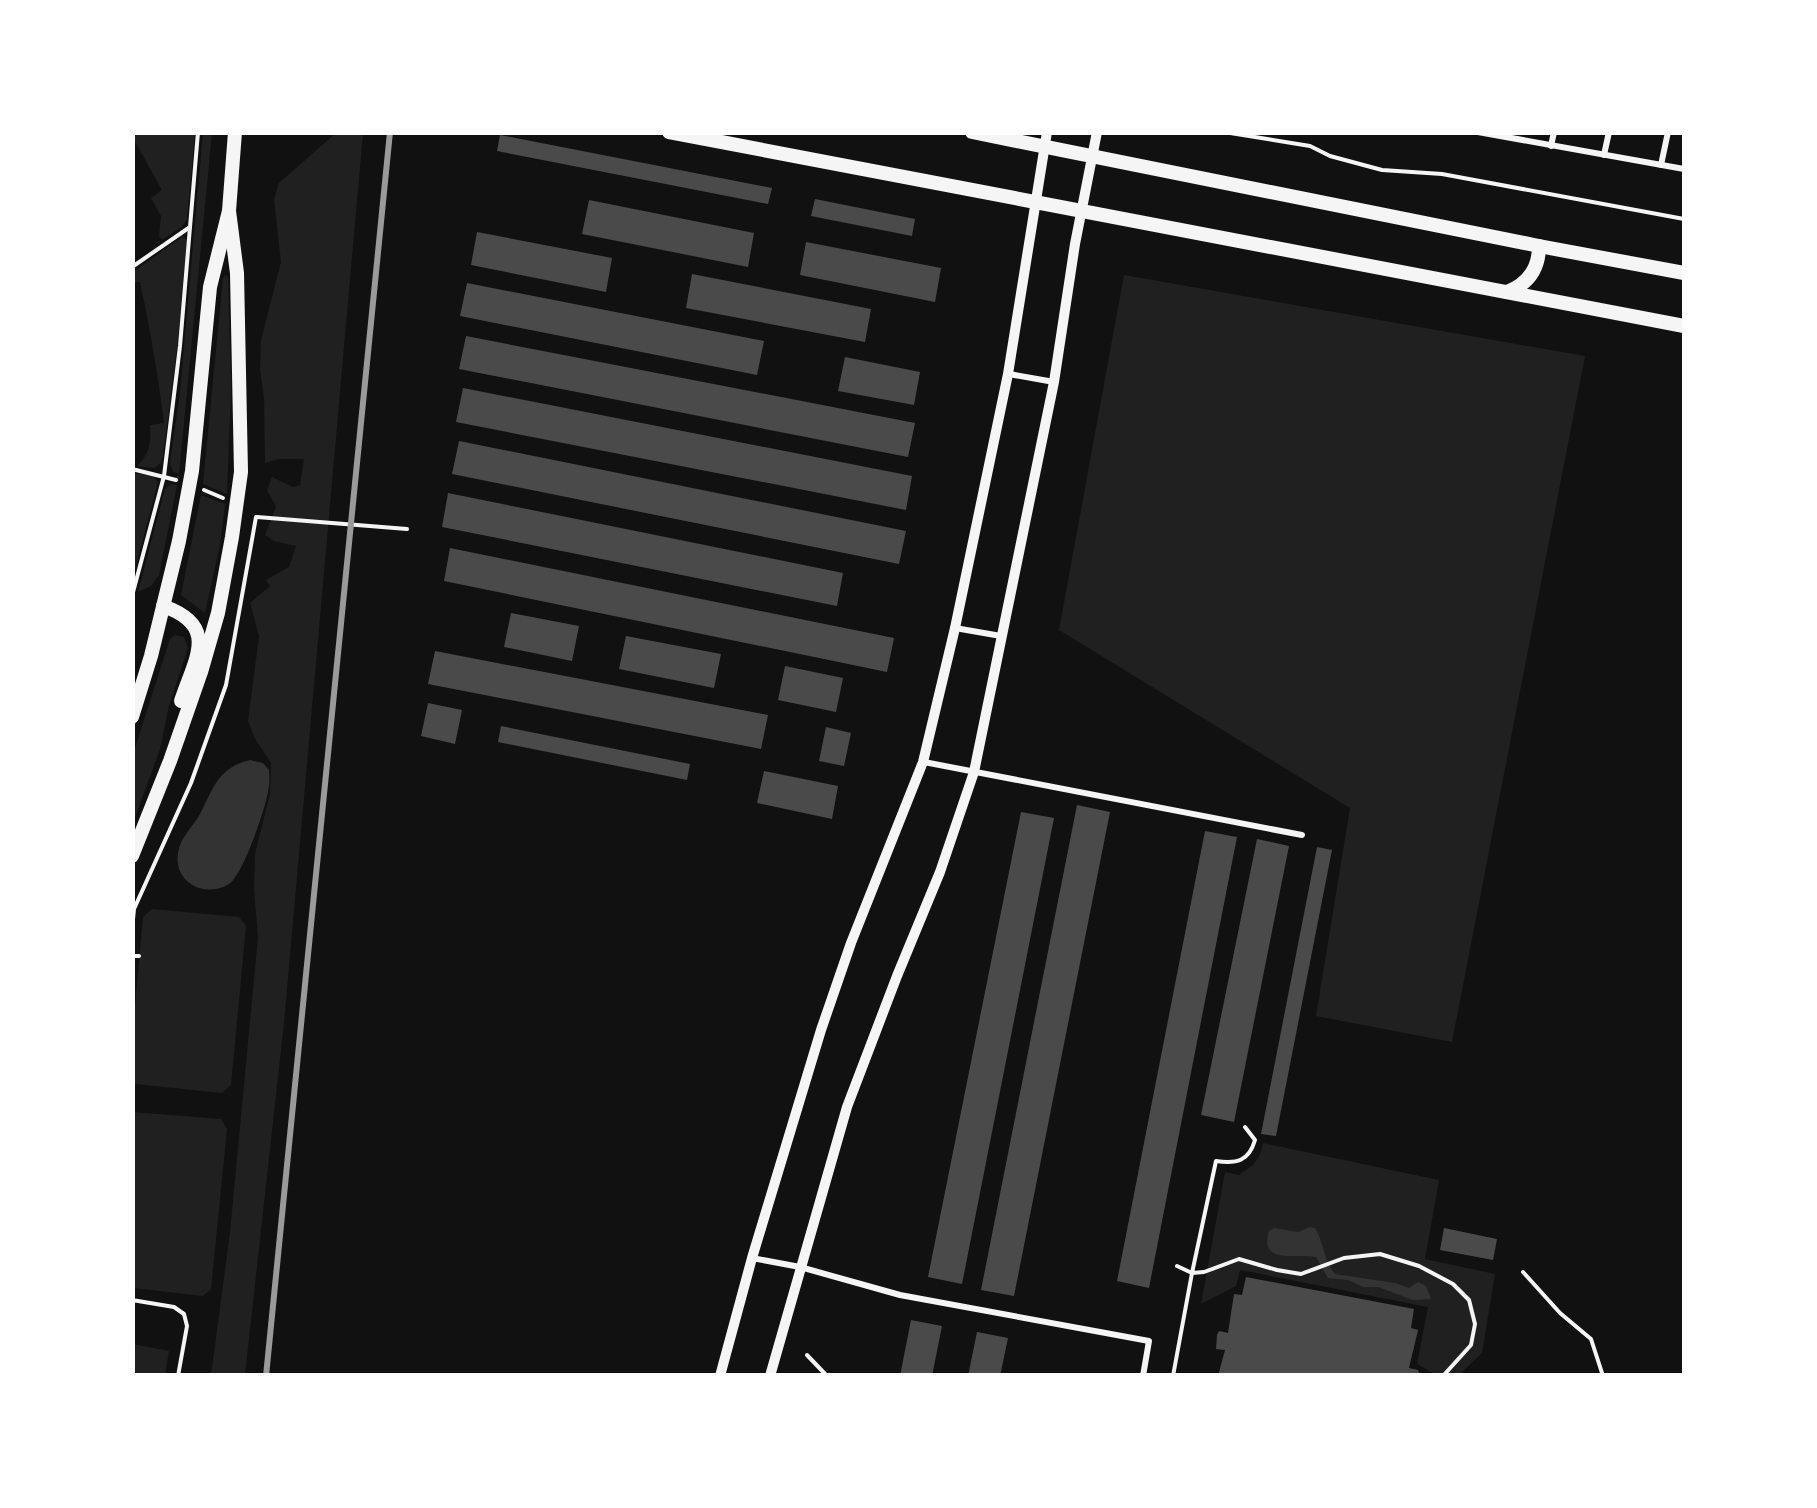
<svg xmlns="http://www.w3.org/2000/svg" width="1817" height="1508" viewBox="0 0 1817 1508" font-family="'Alegreya Sans',sans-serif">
  <rect width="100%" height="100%" fill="#111"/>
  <g fill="#202020">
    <polygon points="133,132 195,133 187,219 182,227 163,239 159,237 161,216 151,198 162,190 133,138"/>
    <polygon points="203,133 212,133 179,474 173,472 170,463 180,392"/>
    <polygon points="336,133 363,133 284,1023 245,1375 211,1376 230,1232 258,937 254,890 255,854 270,794 271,763 255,739 248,721 259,636 250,603 270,586 266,580 289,567 296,546 274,541 265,535 276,507 267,490 272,477 293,487 300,485 304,459 279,459 265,463 264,398 260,369 261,340 281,262 274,199 279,183"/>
    <path d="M183 236 187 240 177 348 163 456 161 463 154 468 137 466C150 453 151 443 150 425L164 423C158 375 150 329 140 282H133V272Z"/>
    <polygon points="225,275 228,277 231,388 227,494 203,484 223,278"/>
    <polygon points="1124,275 1585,356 1452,1042 1316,1016 1350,808 1059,630"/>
    <polygon points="133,473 153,476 158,482 133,577"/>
    <polygon points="171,484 177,485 159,575 151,586 138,592 165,489"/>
    <polygon points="201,495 225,504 220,545 205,613 181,595"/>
    <polygon points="175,635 184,637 188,648 169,706 160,749 133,823 133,754 170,639"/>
    <polygon points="152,909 239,917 246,926 231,1085 222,1093 135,1084 133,1081 133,1029 143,917"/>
    <polygon points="132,1112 221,1119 227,1129 211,1289 203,1296 133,1288"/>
    <path d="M1263 1143 1439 1180 1425 1259 1495 1274 1482 1353 1459 1375H1436L1417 1364 1428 1307 1240 1270 1236 1286 1201 1304 1225 1172 1239 1175C1253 1166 1260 1160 1263 1143Z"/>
    <polygon points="133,1344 169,1351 165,1375 133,1375"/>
  </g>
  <g fill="#333">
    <path d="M250 760 263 763 269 770C269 775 270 780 269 785 268 803 243 875 229 884 205 899 173 882 178 853 180 837 193 827 200 814 214 787 218 768 250 760Z"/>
    <path d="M1310 1227 1315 1228C1324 1242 1323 1260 1335 1274L1395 1283 1409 1288 1418 1282 1426 1286 1431 1299 1413 1300 1378 1287H1363L1348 1280 1328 1278 1316 1257C1298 1253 1258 1265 1269 1231L1274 1228 1298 1232Z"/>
  </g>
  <g fill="#4a4a4a">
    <polygon points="500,135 772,188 768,204 497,151"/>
    <polygon points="815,199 915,219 912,236 811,216"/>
    <polygon points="589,200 754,233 748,267 582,234"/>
    <polygon points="477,232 612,258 606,292 471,265"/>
    <polygon points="806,242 941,268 935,302 800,275"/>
    <polygon points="692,274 871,309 865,342 686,308"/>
    <polygon points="467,283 764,341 757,375 460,316"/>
    <polygon points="466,336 915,423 908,457 459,369"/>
    <polygon points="845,357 920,372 914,405 838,391"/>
    <polygon points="463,388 912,476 906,510 456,422"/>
    <polygon points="459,441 906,531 899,564 452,474"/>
    <polygon points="448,493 843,573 837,606 442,527"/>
    <polygon points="450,548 894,638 887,672 444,581"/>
    <polygon points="511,613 579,626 572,661 504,647"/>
    <polygon points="626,636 721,654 714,688 619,669"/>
    <polygon points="435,651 768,715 761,749 428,684"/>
    <polygon points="785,666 843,678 836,712 778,700"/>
    <polygon points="428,703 462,710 455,744 421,736"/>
    <polygon points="501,726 690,764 687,780 498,742"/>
    <polygon points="826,727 851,733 844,766 819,761"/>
    <polygon points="764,771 838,786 832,819 757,803"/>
    <polygon points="1077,805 1110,812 1014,1296 981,1290"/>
    <polygon points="1021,812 1054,818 962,1284 928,1277"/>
    <polygon points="1205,831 1237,837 1149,1288 1117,1281"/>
    <polygon points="1257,839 1289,846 1234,1122 1201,1115"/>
    <polygon points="1317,847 1332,850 1276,1136 1261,1134"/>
    <polygon points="1444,1228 1497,1239 1493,1260 1440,1250"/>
    <polygon points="1246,1277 1414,1309 1411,1328 1418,1330 1409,1368 1418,1370 1420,1376 1218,1376 1225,1350 1216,1349 1217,1335 1219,1331 1228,1333 1234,1294 1242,1295"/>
    <polygon points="911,1320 942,1326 932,1376 900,1376"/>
    <polygon points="977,1332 1008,1338 1000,1376 968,1376"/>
  </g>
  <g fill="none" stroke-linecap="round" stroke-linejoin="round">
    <g stroke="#f5f5f5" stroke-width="4">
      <polyline points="1224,132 1310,146 1330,156 1382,170 1442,174 1684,219"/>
      <polyline points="132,267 190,227 198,132"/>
      <polyline points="132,469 176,480"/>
      <polyline points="204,490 223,498"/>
      <polyline points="257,517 407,529"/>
      <polyline points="132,596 164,476 180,346 190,227"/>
      <polyline points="132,930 134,909 191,783 226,685 256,517"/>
      <polyline points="132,956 139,956"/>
      <path d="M1245 1127 1255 1140C1249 1161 1237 1164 1216 1161L1192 1273 1204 1272 1239 1259 1277 1270 1301 1274 1344 1258 1380 1254 1419 1266 1453 1284 1469 1300 1475 1324 1471 1345 1443 1376"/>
      <polyline points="1523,1272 1560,1313 1591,1339 1603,1376"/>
      <polyline points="132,1300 174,1307 184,1314 187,1326 178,1376"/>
      <polyline points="807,1355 827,1376"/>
      <polyline points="1173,1376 1192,1273 1177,1266"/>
    </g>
    <g stroke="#f5f5f5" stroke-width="6">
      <polyline points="1478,132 1684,169"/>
      <polyline points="1551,146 1554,132"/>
      <polyline points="1604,155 1609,132"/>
      <polyline points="1661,165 1668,132"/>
      <polyline points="1009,374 1054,382"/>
      <polyline points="955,628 1001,636"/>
      <polyline points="924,762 1302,835"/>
      <polyline points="752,1258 800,1267 900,1295 1149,1341 1143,1376"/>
    </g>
    <g stroke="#f5f5f5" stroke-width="10">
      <polyline points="720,1376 752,1258 821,1030 851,943 923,762 955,628 1008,374 1047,132"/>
      <polyline points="770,1376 847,1107 897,976 940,872 974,772 1054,382 1075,244 1097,132"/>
    </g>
    <g stroke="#f5f5f5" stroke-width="14">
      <polyline points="669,132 1684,326"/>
      <polyline points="972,132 1539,246 1684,273"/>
      <path d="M1507 292C1528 284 1539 269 1539 246"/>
      <path d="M163 606C220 626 195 658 181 701"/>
      <polyline points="132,717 151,656 179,541 192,471 210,287 229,211 235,132"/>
      <polyline points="132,856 170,761 201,672 218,613 232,537 241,472 237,273 229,211"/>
    </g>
    <polyline stroke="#9a9a9a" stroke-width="6" points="266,1376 390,132"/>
  </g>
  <rect width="1817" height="1508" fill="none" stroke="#ffffff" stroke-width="270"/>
</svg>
